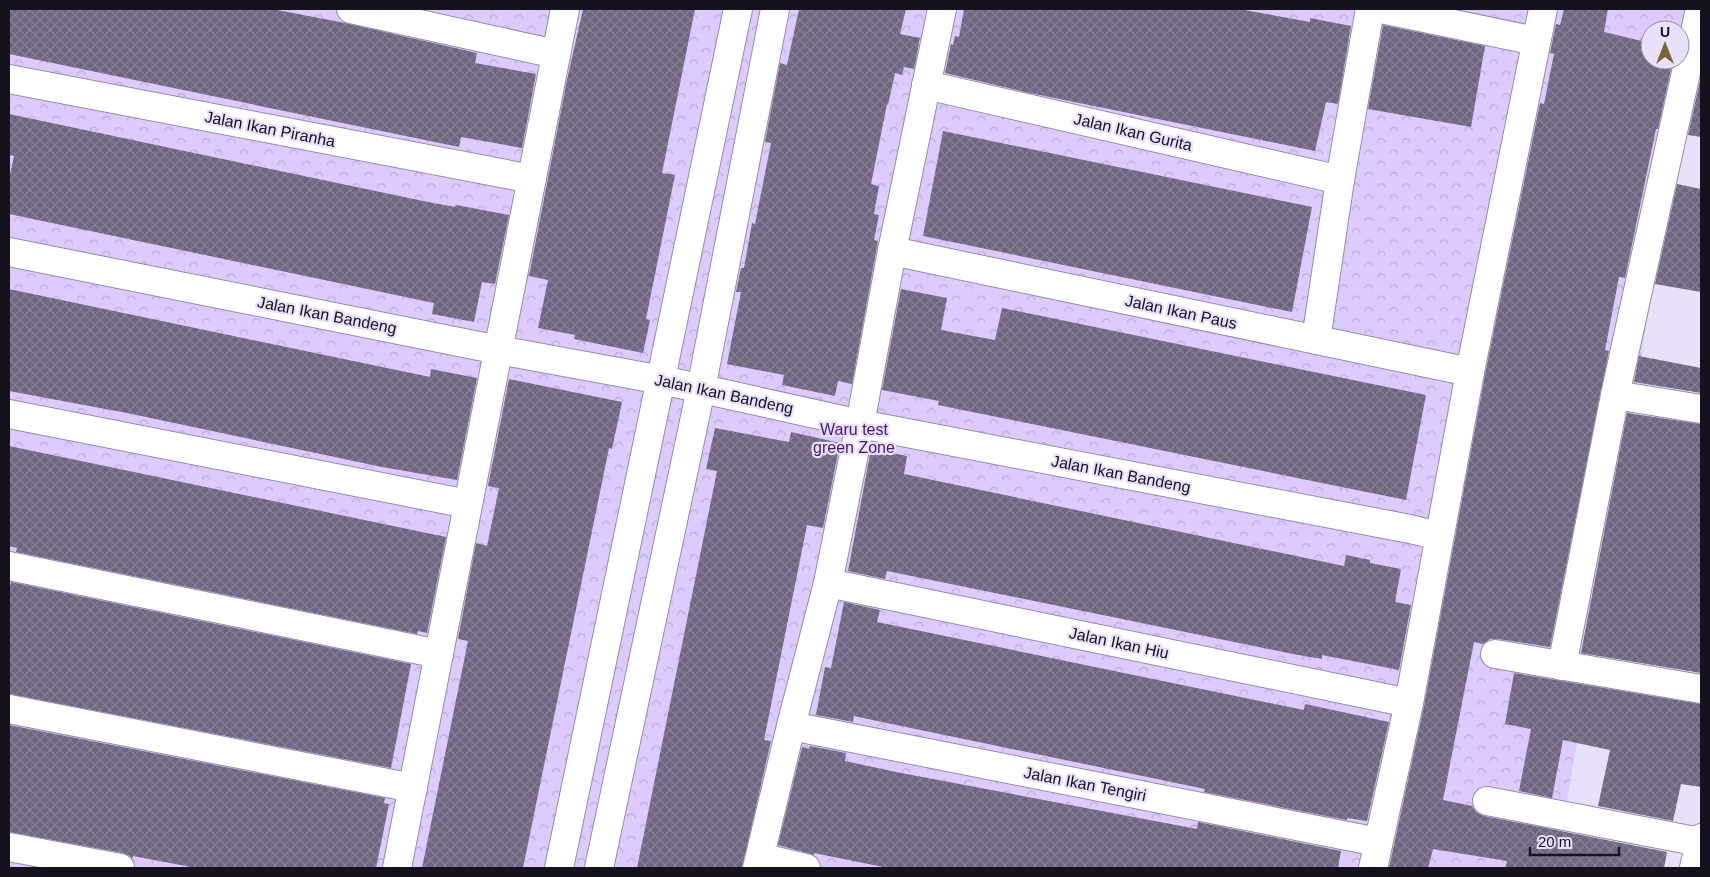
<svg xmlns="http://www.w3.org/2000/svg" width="1710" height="877" viewBox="0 0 1710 877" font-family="Helvetica,sans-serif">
  <defs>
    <pattern id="park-crowns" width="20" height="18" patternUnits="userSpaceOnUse" patternTransform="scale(1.25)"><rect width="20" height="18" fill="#ddcafe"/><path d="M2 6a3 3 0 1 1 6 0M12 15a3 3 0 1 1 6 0" fill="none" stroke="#bdacd9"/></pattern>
    <pattern id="building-cross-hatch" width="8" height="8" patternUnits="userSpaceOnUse" patternTransform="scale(1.25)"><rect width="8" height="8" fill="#706582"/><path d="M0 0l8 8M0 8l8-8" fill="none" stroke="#867e93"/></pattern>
  </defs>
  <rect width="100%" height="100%" fill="#e9e0fb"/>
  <path fill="url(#park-crowns)" fill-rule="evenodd" d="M9 9H1699L1556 868H9ZM1650 30H1680V60H1650Z"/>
  <g fill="url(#building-cross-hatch)">
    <polygon points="9,9 272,9 345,23 477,53 475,63 536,74 522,148 461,137 459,147 9,54"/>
    <polygon points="583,9 695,9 662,173 675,175 646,319 650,320 643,353 574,339 575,335 538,328 548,280 529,276 567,80"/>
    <polygon points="799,9 906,9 900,34 920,38 914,69 904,67 902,75 895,73 888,105 887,104 871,184 879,186 874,214 879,215 874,240 878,241 852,384 838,381 835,396 782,385 784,375 727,364 741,292 736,292 741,268 744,268 752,223 755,224 771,143 765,142 780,63 787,65"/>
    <polygon points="964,9 1239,9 1310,22 1310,18 1351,26 1338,104 1326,102 1315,151 1025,92 945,73 951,44 953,45 955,36 959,37"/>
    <polygon points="1564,9 1608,9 1604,32 1650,43 1650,60 1673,60 1658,129 1656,129 1625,278 1619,277 1605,350 1609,351 1550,647 1498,639 1490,639 1483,644 1474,642 1443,800 1472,806 1476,812 1484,816 1667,852 1664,868 1505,868 1507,861 1433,849 1428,868 1389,868 1424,706 1485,375 1540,103 1544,104 1554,54 1550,53 1556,24 1560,25"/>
    <polygon points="1383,25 1485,46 1471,127 1368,109"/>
    <polygon points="1701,76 1701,137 1688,135"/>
    <polygon points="9,114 423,201 455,207 456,205 509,215 495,284 482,282 474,322 432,314 434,303 9,214 9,179 14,156 9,155"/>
    <polygon points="943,131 1312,207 1292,312 923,236"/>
    <polygon points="1677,184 1701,189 1701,292 1655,284"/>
    <polygon points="9,289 430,377 431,369 477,378 457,480 382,467 127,413 9,391"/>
    <polygon points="901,289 947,298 941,330 995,340 1002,308 1426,395 1406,500 938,405 939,401 882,390"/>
    <polygon points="1639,356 1701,368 1701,393 1634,382"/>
    <polygon points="509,379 622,402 612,449 609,448 523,868 422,868 468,641 458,639 476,543 487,546 499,488 488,486"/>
    <polygon points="1627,413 1701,424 1701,673 1581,653"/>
    <polygon points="715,428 789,442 791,432 840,443 823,528 807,525 764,740 771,741 742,868 637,868 717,471 706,469"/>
    <polygon points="9,446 446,537 427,633 418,631 417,634 16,552 17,548 9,546"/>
    <polygon points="871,449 907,456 904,474 1344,566 1346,555 1370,560 1370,563 1401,569 1395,602 1411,605 1399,670 1322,655 1322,659 1293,654 887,571 885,579 848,571"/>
    <polygon points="11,582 411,664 391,768 9,694 9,592"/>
    <polygon points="844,602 880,610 877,622 1304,710 1305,704 1389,722 1367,821 1347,818 1347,820 1204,792 1205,789 882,722 854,716 853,722 816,715 825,667 831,668"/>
    <polygon points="1514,673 1701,704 1701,787 1681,784 1673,821 1598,806 1610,750 1563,740 1552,798 1519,791 1531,729 1505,724"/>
    <polygon points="9,725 385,798 384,803 389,804 376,868 196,868 133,856 132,859 130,856 123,853 9,832"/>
    <polygon points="810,746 846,753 845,761 896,772 1197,829 1198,822 1341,851 1338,868 888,868 814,853 814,855 778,845 802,747 809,749"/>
  </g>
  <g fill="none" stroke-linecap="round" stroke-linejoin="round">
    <defs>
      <g id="street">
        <polyline points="351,9 556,54"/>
        <polyline points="1381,9 1536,41"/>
        <polyline points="9,79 532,179"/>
        <polyline points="926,85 1340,180"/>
        <polyline points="892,251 1470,372"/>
        <polyline points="9,252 499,350 662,380 860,424 1410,529 1439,536"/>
        <polyline points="1316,340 1340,180 1370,9"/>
        <polyline points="1615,395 1701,409"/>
        <polyline points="9,414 468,504"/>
        <polyline points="9,566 439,654"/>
        <polyline points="828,583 1409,703"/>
        <polyline points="1495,654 1701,689"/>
        <polyline points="1562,666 1615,395 1700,9"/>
        <polyline points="9,709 413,788"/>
        <polyline points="791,726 1378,842"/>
        <polyline points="1487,801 1700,842"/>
        <polyline points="9,847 120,868"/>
        <polyline points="760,857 806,868"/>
        <polyline points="397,868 565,9"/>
        <polyline points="559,868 738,9"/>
        <polyline points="599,868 701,389 775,9"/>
        <polyline points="757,868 791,726 828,583 860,424 892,251 942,9"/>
        <polyline points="1373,868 1409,703 1470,372 1543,9"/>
        <polyline points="1694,868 1701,838"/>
      </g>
    </defs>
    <use href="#street" stroke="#968baa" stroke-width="30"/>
    <use href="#street" stroke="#fff" stroke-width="28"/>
  </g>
  <g text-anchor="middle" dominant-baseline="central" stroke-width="4.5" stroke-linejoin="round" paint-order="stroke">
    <g font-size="16" fill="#16121d" stroke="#e9e0fb">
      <text transform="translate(270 129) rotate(11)">Jalan Ikan Piranha</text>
      <text transform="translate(1133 132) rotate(13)">Jalan Ikan Gurita</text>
      <text transform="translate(1181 312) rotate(12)">Jalan Ikan Paus</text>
      <text transform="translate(327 315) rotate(11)">Jalan Ikan Bandeng</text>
      <text transform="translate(724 394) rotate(12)">Jalan Ikan Bandeng</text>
      <text transform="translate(1121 474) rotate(11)">Jalan Ikan Bandeng</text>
      <text transform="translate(1119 643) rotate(12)">Jalan Ikan Hiu</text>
      <text transform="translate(1085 784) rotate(11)">Jalan Ikan Tengiri</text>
    </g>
    <g font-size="16" fill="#441771" stroke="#e9e0fb">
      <text x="854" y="429">Waru test<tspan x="854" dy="18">green Zone</tspan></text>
    </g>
  </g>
  <rect width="1710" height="877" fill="none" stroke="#16121d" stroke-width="20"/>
  <g transform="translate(1665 45)"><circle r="24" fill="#e9e0fb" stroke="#958ea2"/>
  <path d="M0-4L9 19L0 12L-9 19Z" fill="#766634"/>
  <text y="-8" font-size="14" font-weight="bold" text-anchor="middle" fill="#16121d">U</text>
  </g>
  <path d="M1530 847v8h89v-8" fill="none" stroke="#16121d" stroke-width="2.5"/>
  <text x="1538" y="847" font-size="15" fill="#16121d" stroke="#e9e0fb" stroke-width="4" paint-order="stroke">20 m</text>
</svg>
